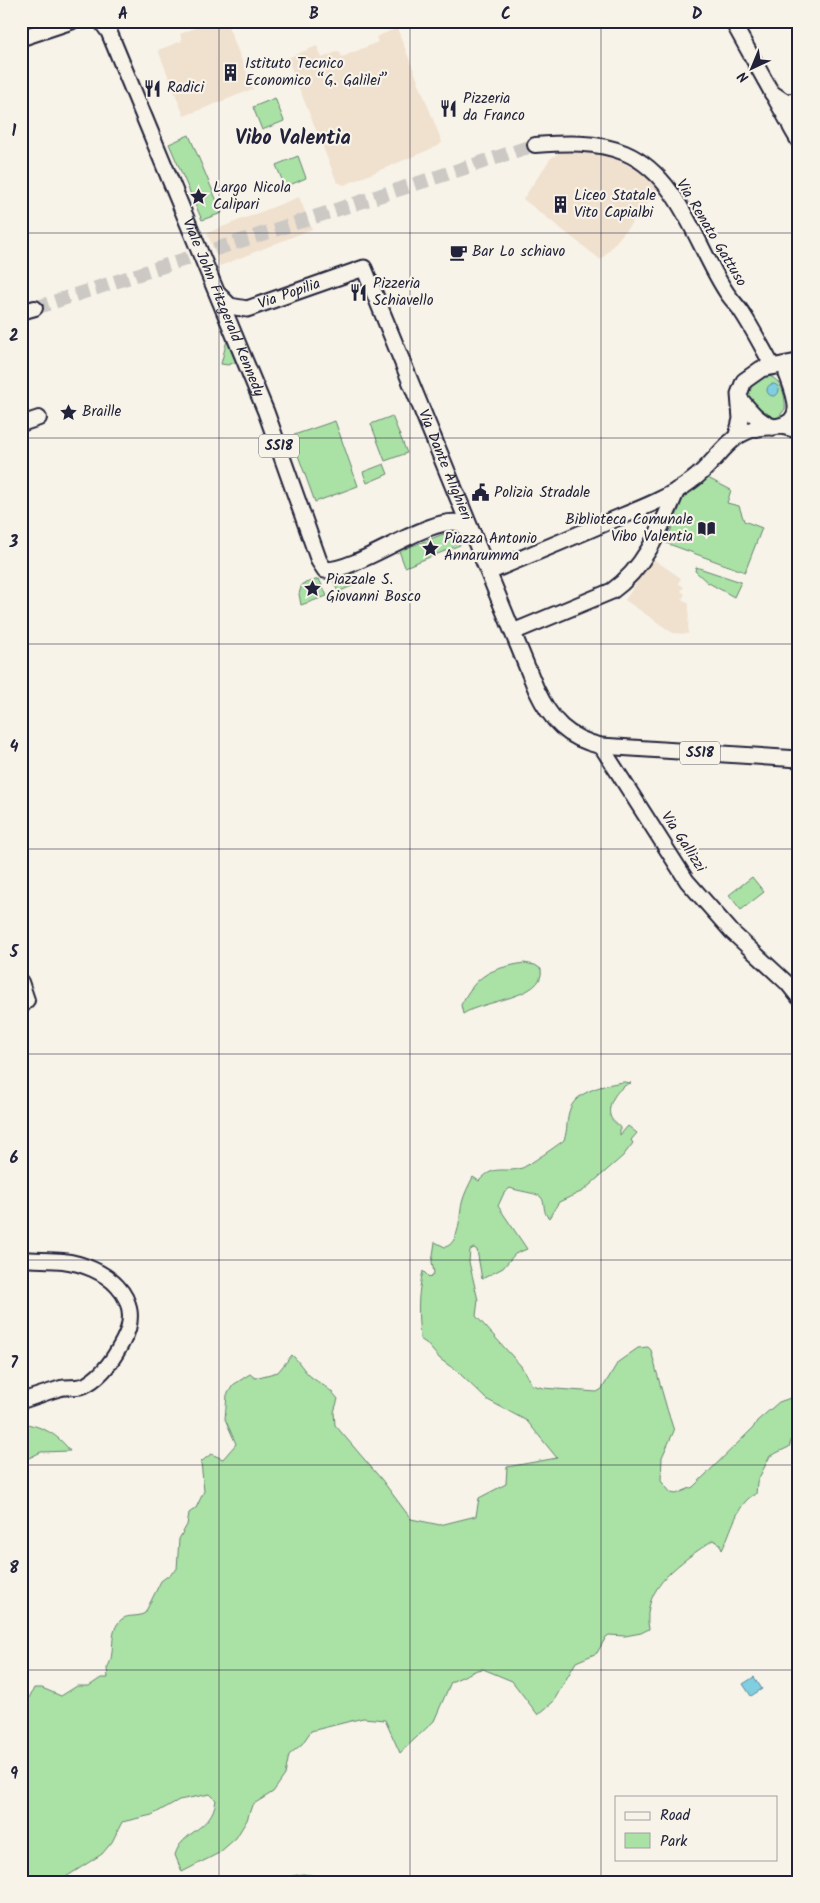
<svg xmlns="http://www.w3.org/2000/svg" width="820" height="1903" viewBox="0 0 820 1903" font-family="Kalam,sans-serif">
  <rect width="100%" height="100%" fill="#f7f3e8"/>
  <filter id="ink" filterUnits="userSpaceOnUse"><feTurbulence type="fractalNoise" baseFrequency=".02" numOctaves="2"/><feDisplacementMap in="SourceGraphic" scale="10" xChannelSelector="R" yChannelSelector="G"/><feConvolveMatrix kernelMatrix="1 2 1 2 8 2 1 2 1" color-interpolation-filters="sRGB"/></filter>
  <g filter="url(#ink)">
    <g fill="#f0e0ce">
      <polygon points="212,21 226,21 253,89 184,116 158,50 182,41 180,34"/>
      <polygon points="397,28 442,142 438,146 344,185 337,182 287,58 317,46 322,58 339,51 342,57 378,42 376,37"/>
      <polygon points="559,153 603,153 643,173 659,190 601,260 523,199 551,158"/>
      <polygon points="299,197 312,229 220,266 207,233"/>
      <polygon points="653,559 681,578 678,583 684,587 681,591 685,594 682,599 689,604 688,634 673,633 625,600"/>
    </g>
    <g fill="#aae1a5" stroke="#668270">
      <polygon points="275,98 284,121 262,130 253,107"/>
      <polygon points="189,135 222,213 202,220 169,144"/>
      <polygon points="298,156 306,178 285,187 276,165"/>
      <polygon points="227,340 229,340 240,360 228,365 221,364"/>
      <path d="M765 375C781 377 786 395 785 409L778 418 770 419 750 406 744 388Z"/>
      <polygon points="392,416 407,453 385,461 371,424"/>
      <polygon points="335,421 358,486 315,502 291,436"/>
      <polygon points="384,464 388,474 367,483 363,472"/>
      <polygon points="706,477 731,490 727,503 739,506 744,521 762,528 745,572 666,543 685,493"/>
      <polygon points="454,530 460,545 405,567 399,551"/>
      <polygon points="352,567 359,583 338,592 331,575"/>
      <polygon points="696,567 741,582 734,597 707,582 695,571"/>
      <polygon points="319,579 327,596 301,605 299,594 302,584"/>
      <polygon points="752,877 764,892 741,910 729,895"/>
      <path d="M524 963 535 965 541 969C546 998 483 1000 463 1014L461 1005C477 974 490 969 524 963Z"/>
      <path d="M624 1082 631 1083C619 1086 607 1103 610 1115 611 1121 617 1123 620 1128V1135L628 1126 637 1133 631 1140 633 1143 623 1156 583 1191 559 1202 549 1218C542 1213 546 1203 541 1197 537 1193 517 1191 510 1188L504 1193 498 1206 527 1249 515 1254 503 1268 482 1279 477 1250 474 1248 470 1250 469 1262 478 1300 476 1316 521 1366 532 1385 543 1388 597 1392 602 1389 618 1362 638 1348 648 1347 651 1350C658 1377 665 1404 674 1431L662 1457 661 1481 671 1493 676 1494 693 1487 753 1428 757 1421 779 1402 799 1395V1417L789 1447 770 1456 757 1482 756 1494C738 1500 731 1533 722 1550L719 1543 713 1540C683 1561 640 1587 649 1629L641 1633 625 1636 609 1635 606 1637 597 1653 576 1662 553 1702 538 1715 512 1681 483 1669 477 1670 451 1682 434 1721 400 1753 385 1720 363 1718 311 1731 302 1744 289 1755 285 1775 273 1792 252 1805 247 1820 236 1838 219 1853 182 1872 175 1855C182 1830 212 1831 216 1800L210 1794 179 1800 152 1815 122 1822 112 1842 102 1854 58 1882H21V1720L22 1712 34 1688H42L61 1696 77 1686H89L101 1678H108L107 1668C117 1654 107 1631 122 1619 129 1614 137 1618 145 1613L161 1581 177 1569 179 1539 187 1525 189 1513 196 1508 204 1491 201 1462 211 1454 223 1459 236 1444 225 1419 227 1395 233 1385 250 1374 255 1378 278 1372 292 1355C299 1361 303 1370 310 1376 320 1384 330 1388 338 1399L334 1412 335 1425 382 1480 411 1519 440 1525 476 1516 479 1498 506 1484 507 1467 557 1458 527 1421 486 1399 458 1372 440 1359 426 1343 420 1339C418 1313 417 1297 423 1271L430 1278 434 1273 432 1262 435 1242 445 1247C460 1243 459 1216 462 1203 464 1194 469 1185 473 1177L479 1181C495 1163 504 1174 522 1168 526 1167 561 1143 564 1140 568 1130 566 1119 570 1109 576 1091 607 1084 624 1082Z"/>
      <path d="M21 1423C42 1426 58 1434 70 1451L41 1452 29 1458 21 1457Z"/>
      <polygon points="303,1874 317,1876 329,1882 283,1882 288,1877"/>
    </g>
    <g fill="#80cedf" stroke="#5a899d">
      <circle cx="773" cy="390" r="6"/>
      <polygon points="754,1677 762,1689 751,1696 743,1684"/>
    </g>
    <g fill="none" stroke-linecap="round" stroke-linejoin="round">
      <polyline stroke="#ccc9c5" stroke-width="14" stroke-dasharray="14 7" stroke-linecap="butt" points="35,308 535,145"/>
      <defs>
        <g id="secondary">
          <polyline points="732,21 787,120"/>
          <path d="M535 145C565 143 596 141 625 153 679 176 696 245 725 290 729 297 736 304 741 311 753 329 763 349 773 367"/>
          <polyline points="21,312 35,308"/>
          <polyline points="21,424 39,418"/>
          <polyline points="780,426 799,431"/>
          <polyline points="601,746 687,881 732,932 787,983 799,998"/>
          <polyline points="21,982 27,1000 21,1007"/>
          <path d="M21 1259C35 1260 49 1260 63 1261 104 1266 147 1297 123 1341 114 1358 104 1374 87 1384 80 1389 69 1386 61 1388 48 1392 34 1397 21 1401"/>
        </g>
        <g id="primary">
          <path id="s1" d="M101 21 109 32 266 412 319 561 325 570C361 570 430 515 460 523L473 534"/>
          <polyline points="21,38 72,21"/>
          <polyline points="772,93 785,102 799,101"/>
          <path d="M798 101C782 118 789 123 799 141"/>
          <path id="s2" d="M218 294 230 306 247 309 364 268 536 689C551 721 567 738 601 746L799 759"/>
          <path d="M740 399C750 411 758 421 773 427 808 424 795 395 787 374L791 366 799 362"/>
          <polyline points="737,435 741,419 739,394 744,381 761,369 797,362"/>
          <path d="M489 572C527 556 566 540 605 523 634 511 666 500 691 481 722 459 729 425 773 427"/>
          <path d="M513 632 612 591C646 567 661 527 677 490"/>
        </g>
      </defs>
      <use href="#secondary" stroke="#22223b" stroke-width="18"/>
      <use href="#primary" stroke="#22223b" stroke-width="19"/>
      <use href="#secondary" stroke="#f7f3e8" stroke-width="14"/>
      <use href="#primary" stroke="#f7f3e8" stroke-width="15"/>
    </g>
  </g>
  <path fill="none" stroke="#22223b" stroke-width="1" stroke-opacity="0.55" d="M219 21V1882M410 21V1882M601 21V1882M21 233H799M21 438H799M21 644H799M21 849H799M21 1054H799M21 1260H799M21 1465H799M21 1670H799"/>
  <defs>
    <symbol id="building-bare" viewBox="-9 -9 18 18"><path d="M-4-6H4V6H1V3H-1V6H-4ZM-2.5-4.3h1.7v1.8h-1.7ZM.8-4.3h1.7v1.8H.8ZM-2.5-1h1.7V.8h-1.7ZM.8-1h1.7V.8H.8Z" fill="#22223b" stroke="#f7f3e8" stroke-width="2.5" paint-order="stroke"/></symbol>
    <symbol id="restaurant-bare" viewBox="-9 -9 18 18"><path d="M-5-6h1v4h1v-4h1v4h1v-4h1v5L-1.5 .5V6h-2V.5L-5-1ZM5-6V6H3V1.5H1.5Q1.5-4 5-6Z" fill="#22223b" stroke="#f7f3e8" stroke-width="2.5" paint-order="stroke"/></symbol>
    <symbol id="sight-bare" viewBox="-9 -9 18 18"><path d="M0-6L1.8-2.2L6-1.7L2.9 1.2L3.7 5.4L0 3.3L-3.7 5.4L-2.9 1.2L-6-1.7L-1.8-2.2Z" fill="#22223b" stroke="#f7f3e8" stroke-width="2.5" paint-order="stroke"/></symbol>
    <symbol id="cafe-bare" viewBox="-9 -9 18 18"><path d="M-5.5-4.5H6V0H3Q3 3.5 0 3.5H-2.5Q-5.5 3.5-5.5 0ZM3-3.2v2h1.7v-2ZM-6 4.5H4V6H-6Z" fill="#22223b" stroke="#f7f3e8" stroke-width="2.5" paint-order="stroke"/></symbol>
    <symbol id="civic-bare" viewBox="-9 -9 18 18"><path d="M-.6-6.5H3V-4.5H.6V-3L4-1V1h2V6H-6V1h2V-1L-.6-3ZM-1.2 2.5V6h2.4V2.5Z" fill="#22223b" stroke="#f7f3e8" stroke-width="2.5" paint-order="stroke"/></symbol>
    <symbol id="library-bare" viewBox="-9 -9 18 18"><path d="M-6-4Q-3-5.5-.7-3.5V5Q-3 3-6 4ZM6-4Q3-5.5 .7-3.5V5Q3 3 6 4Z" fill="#22223b" stroke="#f7f3e8" stroke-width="2.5" paint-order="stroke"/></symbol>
  </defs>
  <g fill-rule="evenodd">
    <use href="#building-bare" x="218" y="60" width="25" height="25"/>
    <use href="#restaurant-bare" x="140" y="76" width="25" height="25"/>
    <use href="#restaurant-bare" x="436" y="96" width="25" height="25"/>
    <use href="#sight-bare" x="186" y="184" width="25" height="25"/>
    <use href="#building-bare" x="548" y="192" width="25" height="25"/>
    <use href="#cafe-bare" x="446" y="240" width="25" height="25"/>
    <use href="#restaurant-bare" x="346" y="280" width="25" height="25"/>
    <use href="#sight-bare" x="56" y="400" width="25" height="25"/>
    <use href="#civic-bare" x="468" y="480" width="25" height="25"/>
    <use href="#library-bare" x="694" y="516" width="25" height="25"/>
    <use href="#sight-bare" x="418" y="536" width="25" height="25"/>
    <use href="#sight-bare" x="300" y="576" width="25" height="25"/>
  </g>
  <g text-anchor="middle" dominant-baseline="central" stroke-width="4.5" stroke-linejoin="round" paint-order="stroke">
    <g fill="#f7f3e8" stroke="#62616f" stroke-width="1">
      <rect x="259" y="434.5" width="40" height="23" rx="4"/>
      <rect x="680" y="741.5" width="40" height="23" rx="4"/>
    </g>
    <g font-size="14" font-weight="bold" fill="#22223b">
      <text x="279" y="446">SS18</text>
      <text x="700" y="753">SS18</text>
    </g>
    <g font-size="15" fill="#22223b" stroke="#f7f3e8" text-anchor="start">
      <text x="245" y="64">Istituto Tecnico<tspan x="245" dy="17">Economico “G. Galilei”</tspan></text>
      <text x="167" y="88">Radici</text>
      <text x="463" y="99">Pizzeria<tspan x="463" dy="17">da Franco</tspan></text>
      <text x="213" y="188">Largo Nicola<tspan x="213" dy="17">Calipari</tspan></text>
      <text x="574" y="196">Liceo Statale<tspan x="574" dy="17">Vito Capialbi</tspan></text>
      <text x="472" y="252">Bar Lo schiavo</text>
      <text x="373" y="284">Pizzeria<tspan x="373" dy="17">Schiavello</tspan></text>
      <text x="82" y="412">Braille</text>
      <text x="494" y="493">Polizia Stradale</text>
      <text x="693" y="520" text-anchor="end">Biblioteca Comunale<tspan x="693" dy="17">Vibo Valentia</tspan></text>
      <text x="444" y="539">Piazza Antonio<tspan x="444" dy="17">Annarumma</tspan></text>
      <text x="326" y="580">Piazzale S.<tspan x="326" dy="17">Giovanni Bosco</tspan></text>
    </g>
    <g font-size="15" fill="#22223b" stroke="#f7f3e8">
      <text transform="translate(711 233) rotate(59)">Via Renato Gattuso</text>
      <text stroke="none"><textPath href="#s2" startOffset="79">Via Popilia</textPath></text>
      <text stroke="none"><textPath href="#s1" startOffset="312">Viale John Fitzgerald Kennedy</textPath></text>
      <text stroke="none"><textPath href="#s2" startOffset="371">Via Dante Alighieri</textPath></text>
      <text transform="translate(683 842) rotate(57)">Via Gallizzi</text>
    </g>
    <g font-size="20" font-weight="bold" fill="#22223b" stroke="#f7f3e8">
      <text x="293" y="139">Vibo Valentia</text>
    </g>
  </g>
  <rect width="820" height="1903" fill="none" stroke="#f7f3e8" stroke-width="55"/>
  <rect x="615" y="1796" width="162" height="65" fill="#f7f3e8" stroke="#a29fa3"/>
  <rect x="625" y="1812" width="25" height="8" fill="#f7f3e8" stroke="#a29fa3"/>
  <text x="660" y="1820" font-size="15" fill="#22223b">Road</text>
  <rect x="625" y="1833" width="25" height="15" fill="#aae1a5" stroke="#a29fa3"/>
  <text x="660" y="1846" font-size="15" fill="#22223b">Park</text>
  <g transform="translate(752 68) rotate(224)" stroke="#f7f3e8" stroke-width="4" paint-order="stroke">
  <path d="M0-4L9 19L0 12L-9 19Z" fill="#22223b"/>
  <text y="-8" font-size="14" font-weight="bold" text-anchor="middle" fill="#22223b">N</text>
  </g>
  <rect x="28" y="28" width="764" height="1848" fill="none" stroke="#22223b" stroke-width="2"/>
  <g font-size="16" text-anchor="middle" font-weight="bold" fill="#22223b">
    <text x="123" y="19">A</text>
    <text x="314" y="19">B</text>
    <text x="506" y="19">C</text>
    <text x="697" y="19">D</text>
    <text x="14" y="136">1</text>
    <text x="14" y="341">2</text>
    <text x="14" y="547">3</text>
    <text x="14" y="752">4</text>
    <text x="14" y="957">5</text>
    <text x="14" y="1163">6</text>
    <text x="14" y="1368">7</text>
    <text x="14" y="1573">8</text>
    <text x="14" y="1779">9</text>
  </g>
</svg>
